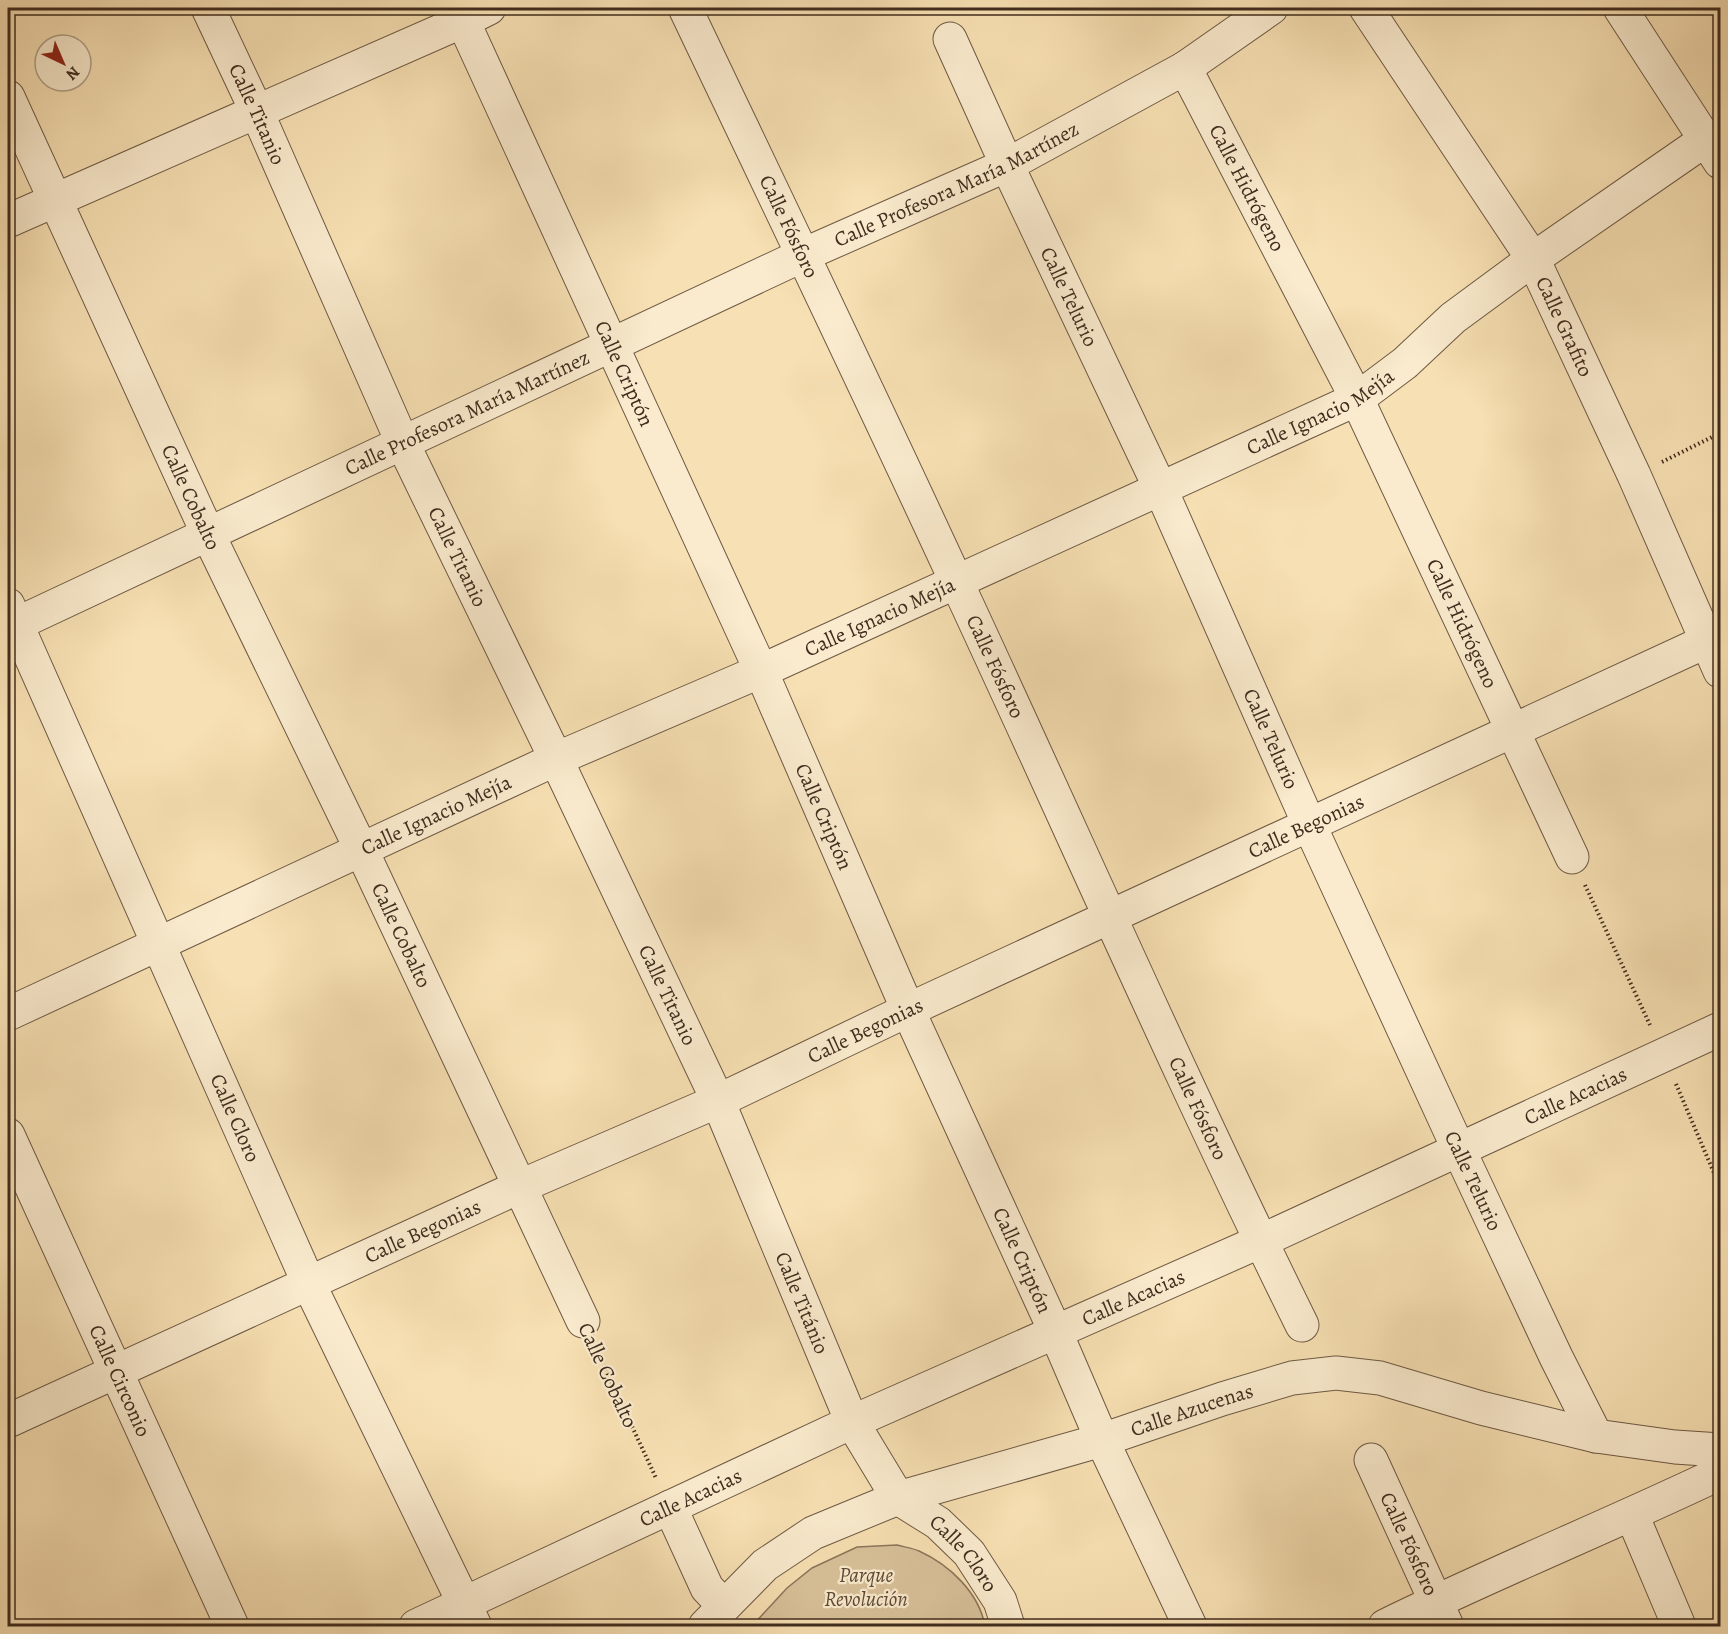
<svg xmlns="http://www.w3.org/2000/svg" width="1728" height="1634" viewBox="0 0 1728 1634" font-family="Alegreya,serif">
  <rect width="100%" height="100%" fill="#f7e0b3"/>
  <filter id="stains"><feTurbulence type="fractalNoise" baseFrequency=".00333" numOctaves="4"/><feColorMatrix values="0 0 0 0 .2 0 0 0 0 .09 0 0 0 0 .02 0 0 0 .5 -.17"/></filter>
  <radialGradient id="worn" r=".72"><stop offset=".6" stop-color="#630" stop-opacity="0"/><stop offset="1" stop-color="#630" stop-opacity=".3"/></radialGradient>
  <path fill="#d8c19a" stroke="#8c765c" stroke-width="1.5" d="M897 1545C904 1547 912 1548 919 1551 950 1565 979 1593 985 1626H752L787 1588 812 1568 857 1547Z"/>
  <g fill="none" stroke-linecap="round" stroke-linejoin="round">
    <defs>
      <g id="minor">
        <path id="s1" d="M208 8 256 110 403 444 556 759 718 1101 852 1422 898 1498"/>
        <path id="s2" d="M457 8 761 671 908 1010 1056 1333 1102 1440 1190 1626"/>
        <path id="s3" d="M685 8C776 199 868 390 957 583 1072 830 1181 1080 1302 1325"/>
        <path id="s4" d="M1366 8 1533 259 1634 475 1720 671"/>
        <polyline points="1620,8 1720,162"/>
        <path id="s5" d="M950 39 1007 165 1161 490 1309 824 1459 1150 1556 1357 1596 1436"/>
        <path id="s6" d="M1185 68 1357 399 1572 857"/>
        <path id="s7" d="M8 97 208 534 361 849 583 1321"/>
        <polyline points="8,221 463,21 489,8"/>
        <path id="s8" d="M8 605 309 1284 475 1626"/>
        <path id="s9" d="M8 628 803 255 1007 165 1185 68 1271 8"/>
        <path id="s10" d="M8 1014 556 759 761 671 1357 399 1405 363 1453 318 1533 259 1705 140"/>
        <path id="s11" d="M8 1135 232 1626"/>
        <path id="s12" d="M8 1421 521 1186 718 1101 908 1010 1720 635"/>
        <path id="s13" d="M1371 1460 1447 1626"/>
        <polyline points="670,1507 707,1588 724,1606"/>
        <polyline points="1632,1515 1679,1626"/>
        <path id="s14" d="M416 1626 852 1422 1261 1241 1720 1029"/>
        <path d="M1385 1626C1495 1572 1609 1526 1720 1473"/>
      </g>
      <g id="tertiary">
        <path id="s15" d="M898 1498 938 1523 969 1553 1000 1601 1008 1626"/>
        <path id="s16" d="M705 1626 765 1565 813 1533 898 1498 1102 1440 1222 1399 1292 1378 1336 1373 1380 1378 1481 1408 1596 1436 1675 1447 1720 1450"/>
      </g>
    </defs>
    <use href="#minor" stroke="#6e5943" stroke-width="35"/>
    <use href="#tertiary" stroke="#6e5943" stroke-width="35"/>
    <g stroke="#402c1e" stroke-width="4" stroke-dasharray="1.5 3" stroke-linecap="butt">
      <polyline points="1662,462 1720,433"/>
      <polyline points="1585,885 1650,1025"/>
      <polyline points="1676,1084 1720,1187"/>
      <polyline points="596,1349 656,1478"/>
    </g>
    <use href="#minor" stroke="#faebce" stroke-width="33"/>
    <use href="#tertiary" stroke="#faebce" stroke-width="33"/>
  </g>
  <g text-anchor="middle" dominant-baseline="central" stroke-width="4.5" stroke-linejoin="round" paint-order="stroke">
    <g font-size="21" fill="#402c1e" stroke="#faebce">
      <text stroke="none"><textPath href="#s1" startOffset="117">Calle Titanio</textPath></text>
      <text stroke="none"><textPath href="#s9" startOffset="1047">Calle Profesora María Martínez</textPath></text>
      <text stroke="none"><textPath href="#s6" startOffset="135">Calle Hidrógeno</textPath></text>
      <text stroke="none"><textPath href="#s3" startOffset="242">Calle Fósforo</textPath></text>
      <text stroke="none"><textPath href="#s5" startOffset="284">Calle Telurio</textPath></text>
      <text stroke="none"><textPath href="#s4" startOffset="376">Calle Grafito</textPath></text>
      <text stroke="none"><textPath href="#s2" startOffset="402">Calle Criptón</textPath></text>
      <text stroke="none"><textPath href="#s10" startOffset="1444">Calle Ignacio Mejía</textPath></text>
      <text stroke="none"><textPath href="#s9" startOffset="507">Calle Profesora María Martínez</textPath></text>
      <text stroke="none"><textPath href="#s7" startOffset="440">Calle Cobalto</textPath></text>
      <text stroke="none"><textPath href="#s1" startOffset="603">Calle Titanio</textPath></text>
      <text stroke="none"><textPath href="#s10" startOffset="958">Calle Ignacio Mejía</textPath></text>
      <text stroke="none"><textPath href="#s6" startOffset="621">Calle Hidrógeno</textPath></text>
      <text stroke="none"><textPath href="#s3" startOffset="728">Calle Fósforo</textPath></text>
      <text stroke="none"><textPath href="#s5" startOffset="770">Calle Telurio</textPath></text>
      <text stroke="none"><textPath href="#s10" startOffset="472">Calle Ignacio Mejía</textPath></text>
      <text stroke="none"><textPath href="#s2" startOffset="888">Calle Criptón</textPath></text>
      <text stroke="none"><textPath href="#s12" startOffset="1428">Calle Begonias</textPath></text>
      <text stroke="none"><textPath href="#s7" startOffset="926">Calle Cobalto</textPath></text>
      <text stroke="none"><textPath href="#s1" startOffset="1089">Calle Titanio</textPath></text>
      <text stroke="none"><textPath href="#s12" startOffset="942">Calle Begonias</textPath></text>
      <text stroke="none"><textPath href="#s14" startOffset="1275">Calle Acacias</textPath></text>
      <text stroke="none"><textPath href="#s3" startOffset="1214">Calle Fósforo</textPath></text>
      <text stroke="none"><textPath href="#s8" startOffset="561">Calle Cloro</textPath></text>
      <text stroke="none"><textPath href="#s5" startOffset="1256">Calle Telurio</textPath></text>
      <text stroke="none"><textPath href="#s12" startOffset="456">Calle Begonias</textPath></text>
      <text stroke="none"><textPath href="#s2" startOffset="1374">Calle Criptón</textPath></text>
      <text stroke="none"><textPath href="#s14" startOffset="789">Calle Acacias</textPath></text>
      <text stroke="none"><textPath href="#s1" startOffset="1425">Calle Titánio</textPath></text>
      <text transform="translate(608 1375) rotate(65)">Calle Cobalto</text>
      <text stroke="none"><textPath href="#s11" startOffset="270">Calle Circonio</textPath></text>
      <text stroke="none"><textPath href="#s16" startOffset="542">Calle Azucenas</textPath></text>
      <text stroke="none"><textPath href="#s14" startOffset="303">Calle Acacias</textPath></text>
      <text stroke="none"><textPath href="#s13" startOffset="92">Calle Fósforo</textPath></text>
      <text stroke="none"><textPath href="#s15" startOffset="87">Calle Cloro</textPath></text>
    </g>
    <g font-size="21" font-style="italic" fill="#5e4a37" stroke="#faebce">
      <text x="866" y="1575">Parque<tspan x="866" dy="24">Revolución</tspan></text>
    </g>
  </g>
  <rect width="1728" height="1634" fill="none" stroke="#f7e0b3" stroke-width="30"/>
  <rect x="9" y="9" width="1710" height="1616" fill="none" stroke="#402c1e" stroke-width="3"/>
  <rect x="15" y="15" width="1698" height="1604" fill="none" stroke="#402c1e" stroke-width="1.5"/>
  <g transform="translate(63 63) rotate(136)"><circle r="28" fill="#faebce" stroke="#b09f88" stroke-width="1.5"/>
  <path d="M0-4.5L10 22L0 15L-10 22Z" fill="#8f2418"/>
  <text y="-9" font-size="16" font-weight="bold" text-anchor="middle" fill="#402c1e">N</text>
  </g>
  <rect width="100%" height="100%" filter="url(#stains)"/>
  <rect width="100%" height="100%" fill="url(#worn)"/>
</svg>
